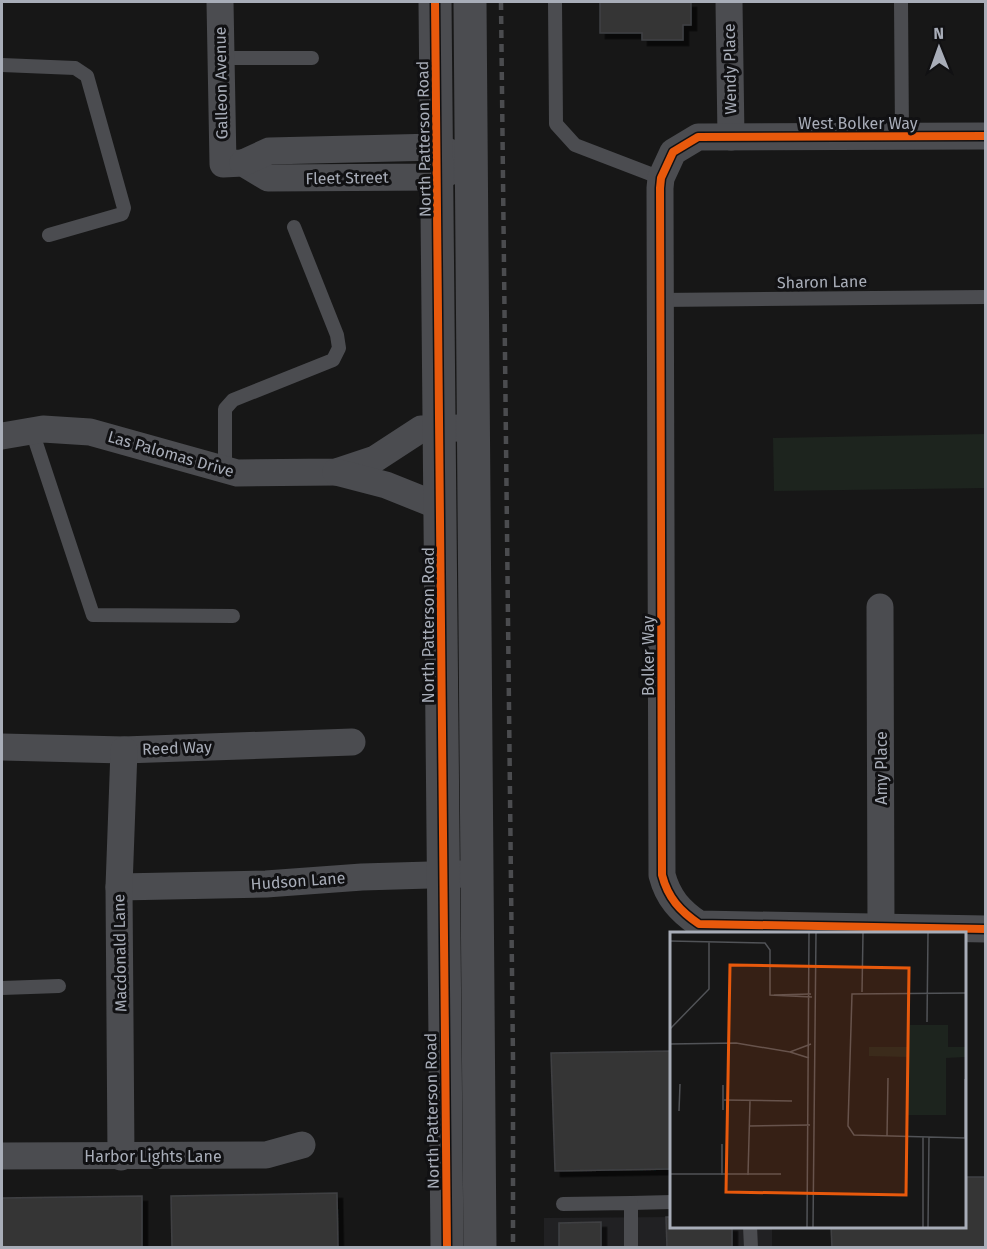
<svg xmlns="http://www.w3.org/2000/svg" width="987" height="1249" viewBox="0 0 987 1249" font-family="'Fira Sans',sans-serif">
  <defs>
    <filter id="shadow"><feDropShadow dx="5.5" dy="5.5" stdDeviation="0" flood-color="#0009"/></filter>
  </defs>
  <rect width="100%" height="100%" fill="#171717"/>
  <polygon fill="#212123" points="672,1217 672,1226 772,1227 772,1247 544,1247 544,1218"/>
  <polygon fill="#1d241e" points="985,434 985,488 774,491 773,438"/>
  <g fill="#353536" stroke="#3f4043" stroke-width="1.5" filter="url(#shadow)">
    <polygon points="600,2 691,2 691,25 683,25 683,40 642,40 642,33 600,33"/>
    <polygon points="672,1051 672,1169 555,1171 551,1053"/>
    <polygon points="964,1177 986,1177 986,1248 832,1248 831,1226 964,1226"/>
    <polygon points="337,1193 338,1248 172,1248 171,1196"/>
    <polygon points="142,1196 142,1248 2,1248 2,1198"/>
    <polygon points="666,1217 672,1217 672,1226 732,1226 732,1248 667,1248"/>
    <polygon points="601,1222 601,1248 559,1248 559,1223"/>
  </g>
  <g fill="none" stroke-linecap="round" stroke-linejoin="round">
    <g stroke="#4b4c50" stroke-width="14">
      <polyline points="555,2 556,124 575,145 661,178"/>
      <polyline points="901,2 902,136"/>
      <polyline points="221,58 312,58"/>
      <polyline points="2,65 75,68 87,76 124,208 122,214 49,235"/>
      <polyline points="659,300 986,297"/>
      <polyline points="32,431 93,615 233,616"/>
      <polyline points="225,471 225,409 233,400 333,360 339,348 337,335 294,227"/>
      <polyline points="2,988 59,986"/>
      <polyline points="631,1203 672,1202"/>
      <polyline points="563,1204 631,1203 631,1248"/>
      <polyline points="750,1226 751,1248"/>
    </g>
    <g stroke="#4b4c50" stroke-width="27">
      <polyline points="220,2 223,164 243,163 268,178 438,177 454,170"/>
      <polyline points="729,2 731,137"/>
      <path d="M986 136 698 137 673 152 661 178 660 188 662 875C668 898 680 911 699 924L986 929"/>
      <polyline points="243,163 269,151 437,147 456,155"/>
      <polyline points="2,436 43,429 90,432 237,473 336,472 375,459 421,429 460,428"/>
      <polyline points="336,472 386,485 441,507"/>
      <polyline points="880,607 881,929"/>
      <polyline points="2,747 124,750 352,742"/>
      <polyline points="119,887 266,884 362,877 464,874"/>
      <polyline points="2,1156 266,1155 302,1145"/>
      <polyline points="121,1157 119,887 124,750"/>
    </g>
    <g stroke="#4b4c50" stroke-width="33">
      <polyline points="435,2 447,1248"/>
      <polyline points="470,2 480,1248"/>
    </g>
    <polyline stroke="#4b4c4f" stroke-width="4.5" stroke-dasharray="8 6" stroke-linecap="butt" points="501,2 513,1059 513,1248"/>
    <defs>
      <g id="cycleway">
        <polyline points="435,2 447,1248"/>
        <path d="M986 136 698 137 673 152 661 178 660 188 662 875C668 898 680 911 699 924L986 929"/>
      </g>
    </defs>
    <use href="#cycleway" stroke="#111113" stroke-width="11"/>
    <use href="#cycleway" stroke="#e8590c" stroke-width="8"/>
  </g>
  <g text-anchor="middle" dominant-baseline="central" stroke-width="6" stroke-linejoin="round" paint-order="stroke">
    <g font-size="16" fill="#a8adb8" stroke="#111113">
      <text transform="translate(730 69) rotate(-91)">Wendy Place</text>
      <text transform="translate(221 83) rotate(-91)">Galleon Avenue</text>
      <text x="858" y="123">West Bolker Way</text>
      <text transform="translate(424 139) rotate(-91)">North Patterson Road</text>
      <text transform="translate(347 178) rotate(-1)">Fleet Street</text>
      <text transform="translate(822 282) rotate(-1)">Sharon Lane</text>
      <text transform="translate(171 454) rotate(16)">Las Palomas Drive</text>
      <text transform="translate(428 625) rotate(-90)">North Patterson Road</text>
      <text transform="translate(648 656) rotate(-90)">Bolker Way</text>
      <text transform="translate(177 748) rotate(-2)">Reed Way</text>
      <text transform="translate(881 768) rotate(-90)">Amy Place</text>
      <text transform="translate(298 881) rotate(-4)">Hudson Lane</text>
      <text transform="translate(120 953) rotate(-91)">Macdonald Lane</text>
      <text transform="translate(432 1111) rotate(-91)">North Patterson Road</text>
      <text x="153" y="1156">Harbor Lights Lane</text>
    </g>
  </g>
  <g transform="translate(670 932)">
    <rect width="296" height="296" fill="#171717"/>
    <path d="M240 93H278V115H295V125L276 126V183H238V125L199 124V115H239Z" fill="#1d241e"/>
    <path fill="none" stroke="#515357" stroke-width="1.5" d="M0 9 95 11 100 18V63L142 65M192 60 193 1M296 61 182 62 178 194 184 203 296 206M104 63 141 62M257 90 258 1M0 97 39 57V10M0 112 66 111 120 120 141 112M120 120 139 126M295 147V206M53 153V178M54 168 122 169M9 179 10 152M79 194 140 193M217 204 218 146M0 242H111M52 243V212M78 243 80 169M137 295 139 1M143 295 146 1M253 295V205M258 295 259 205"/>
    <path fill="#e8590c" fill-opacity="0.15" stroke="#e8590c" stroke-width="3" d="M60 33 239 36 236 263 56 260Z"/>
    <rect width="296" height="296" fill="none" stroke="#a8adb8" stroke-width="3"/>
  </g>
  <rect width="987" height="1249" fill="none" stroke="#a8adb8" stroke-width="6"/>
  <g transform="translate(939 48) rotate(359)" stroke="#111113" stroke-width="4.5" paint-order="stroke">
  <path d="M0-4.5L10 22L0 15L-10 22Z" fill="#a8adb8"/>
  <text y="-9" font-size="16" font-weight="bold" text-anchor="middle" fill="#a8adb8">N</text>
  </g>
</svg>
